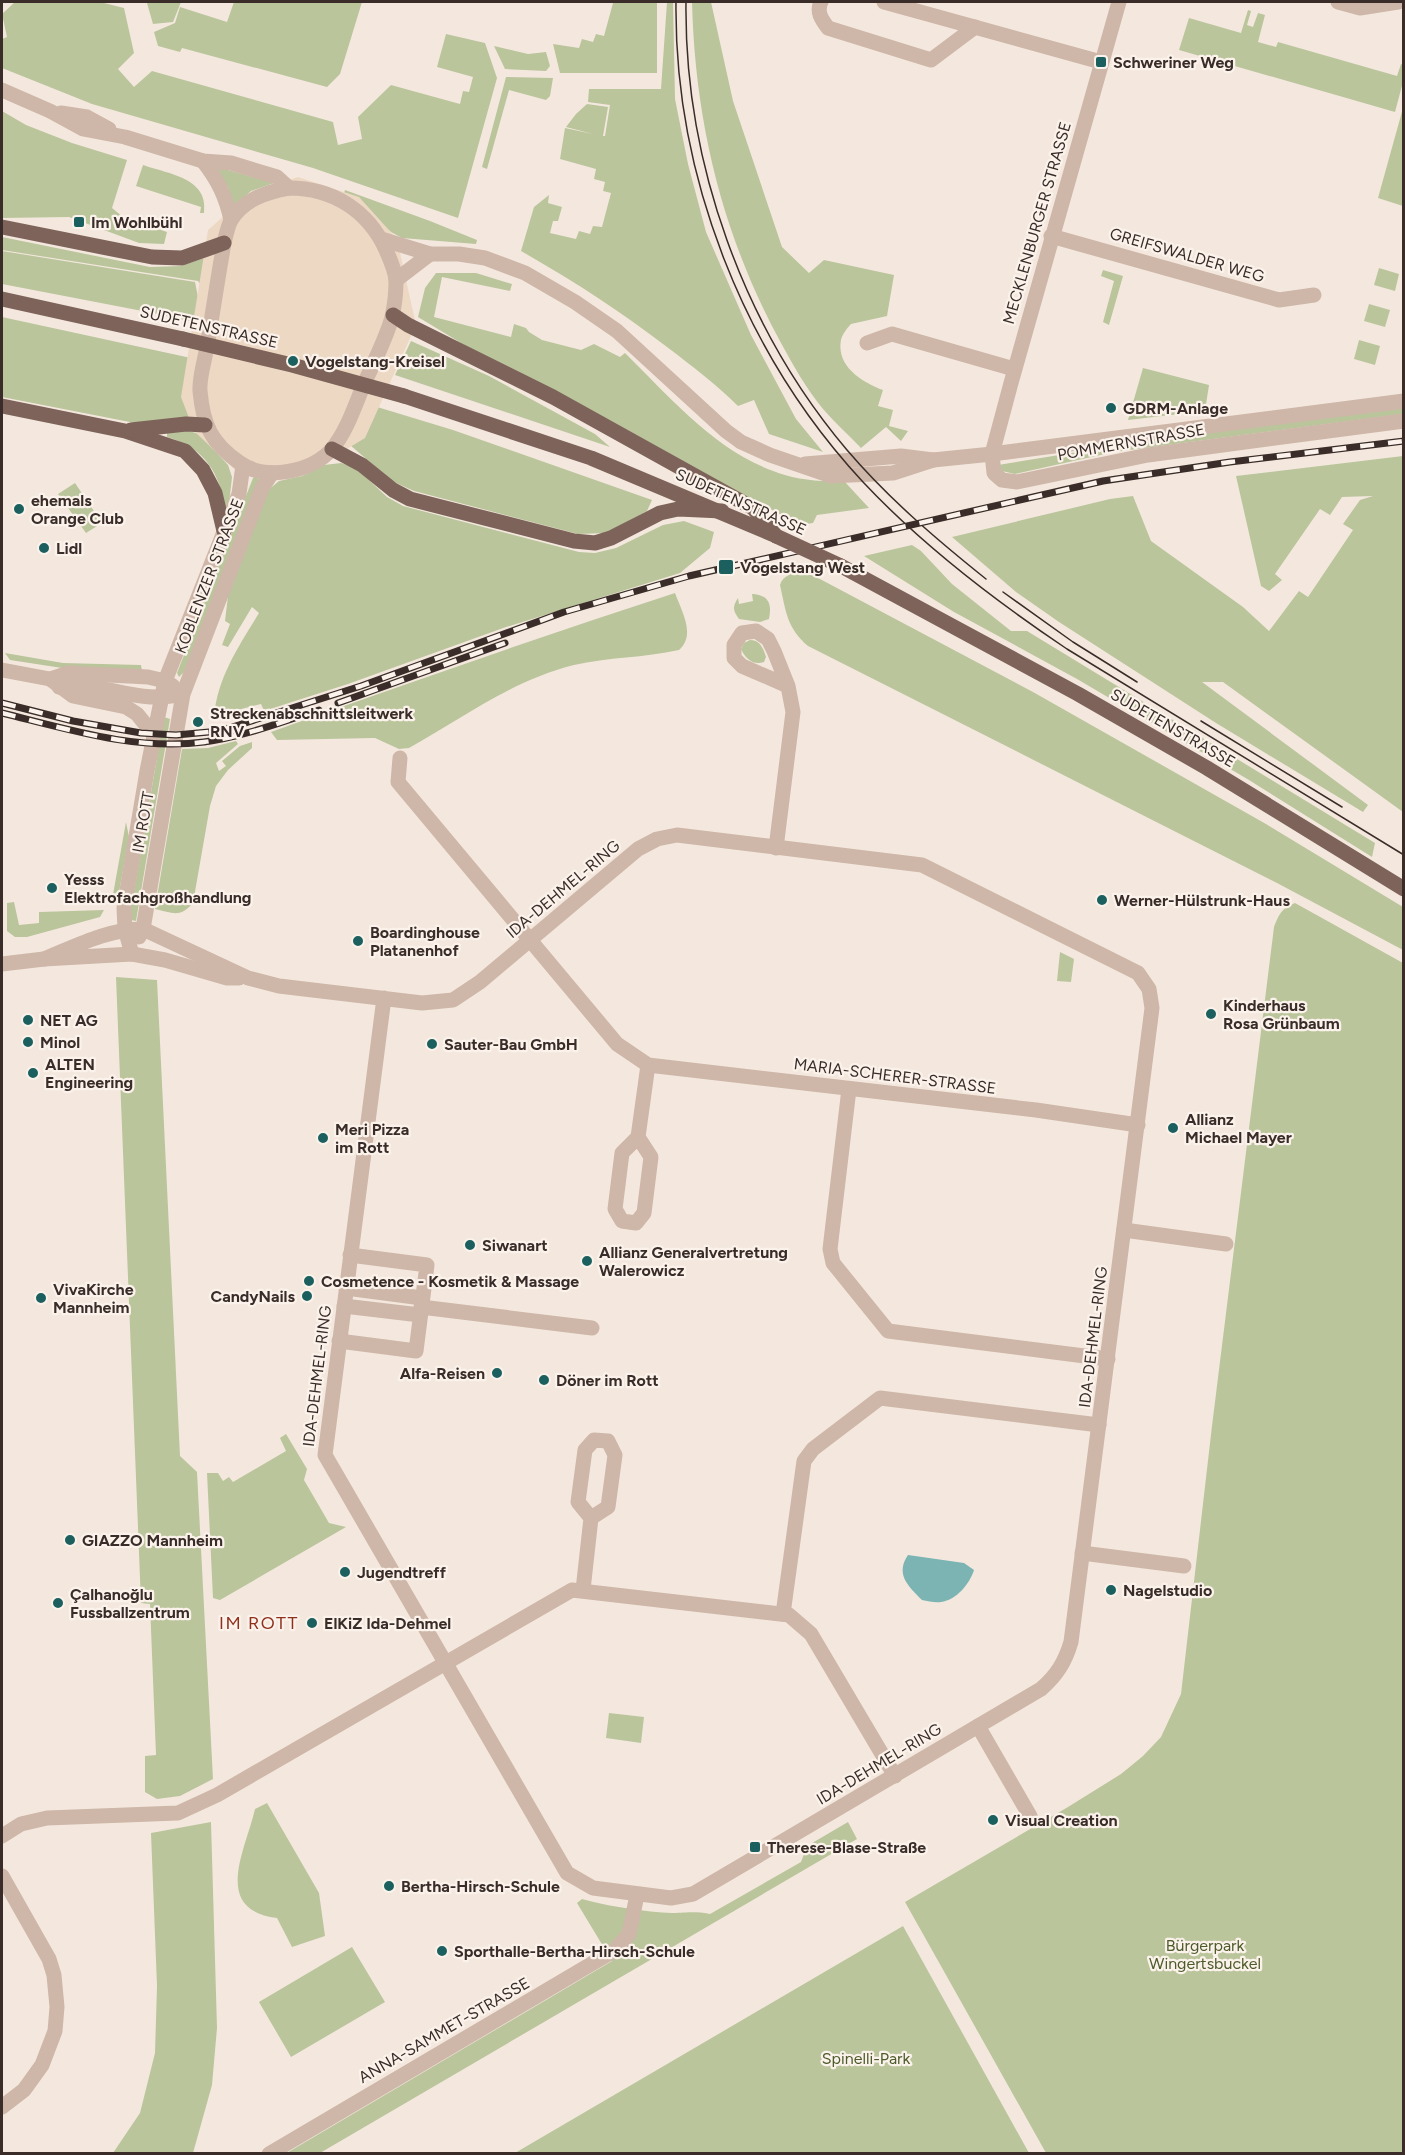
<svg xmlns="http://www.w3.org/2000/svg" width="1405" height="2155" viewBox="0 0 1405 2155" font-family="Figtree,sans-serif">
  <rect width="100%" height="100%" fill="#f4e8de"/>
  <g fill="#bac59c">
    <polygon points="15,2 100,2 124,8 134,53 118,69 134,87 152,71 333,122 338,145 362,139 358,117 391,85 460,104 463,91 469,92 473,77 437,67 446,34 485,43 497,78 458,218 313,168 92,104 2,68 2,39 7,37 2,14"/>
    <polygon points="149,2 181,2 173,22 153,24 147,3"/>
    <polygon points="234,2 362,2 340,74 327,87 182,48 180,52 158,46 154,32 175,23 180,7 227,22"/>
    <polygon points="607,2 657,2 657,73 560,73 553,44 579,48 582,39 593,42 596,34 604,36 613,3"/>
    <path d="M667 2H673L675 99 688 164 706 232 751 335 796 419 823 452 769 434 754 400 738 406C716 384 692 366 667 347 620 311 572 280 521 251L534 207 549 195 548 203 562 207 558 221H553L550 233 576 239 579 231 590 234 593 226 602 227 611 193 603 191 605 182 594 179 596 169 560 159 565 128 593 134 566 127 576 114 587 104 608 107 603 136H605L610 105 588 102 589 89H661Z"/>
    <path d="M692 2H711L733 101 782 247 809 273 824 260 894 275 887 316 851 324C847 328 842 335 841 340 836 366 862 382 883 390L878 406 893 410 889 426 908 431 901 441 886 427 861 448C849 435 835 423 823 409 807 390 793 365 781 343 723 237 695 123 692 2Z"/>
    <polygon points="1248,10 1251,11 1247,25 1253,27 1258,13 1265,15 1258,42 1276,47 1278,42 1397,76 1401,64 1403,65 1403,82 1395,112 1179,50 1189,18 1241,33"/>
    <polygon points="494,46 528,54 546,52 550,66 546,71 505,69"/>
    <polygon points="506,77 553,78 550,96 546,100 509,90 487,169 482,167"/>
    <polygon points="1403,108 1403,206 1378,198"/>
    <polygon points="2,111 26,125 72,143 127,160 112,208 123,217 167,232 164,244 139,243 69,217 2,218"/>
    <path d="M143 165C169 174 209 178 204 213H200L201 207 136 186Z"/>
    <polygon points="214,166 274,183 251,191 233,207 228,187"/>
    <polygon points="345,190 430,221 477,240 476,244 402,238 391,232 344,193"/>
    <polygon points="2,237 150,267 181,266 216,254 208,295 198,281 2,250"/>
    <polygon points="2,251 195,282 199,302 196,323 158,314 2,284"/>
    <polygon points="1379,268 1399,274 1395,291 1374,285"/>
    <polygon points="1103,270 1123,276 1109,325 1103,322 1114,281 1101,276"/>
    <path d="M436 273H476L512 284 510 291 442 277 434 317 511 337 514 324 526 328 529 332 542 340 581 350 594 344 620 357 625 353C673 400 718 455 785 475 804 481 825 481 845 482L869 508 817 515 813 523 800 525 481 355 418 317 425 288Z"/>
    <polygon points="1369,304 1390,310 1385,327 1364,321"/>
    <polygon points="2,317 191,358 189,417 140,424 2,397"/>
    <polygon points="1359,340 1380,346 1375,365 1354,359"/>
    <polygon points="411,341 489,376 595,434 610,447 395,375"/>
    <polygon points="1143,368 1209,385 1205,411 1128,420"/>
    <polygon points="364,403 453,430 652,500 647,511 607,533 578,534 414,491 392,481 350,445"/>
    <polygon points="1403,408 1403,414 1114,452 1015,474 1002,471 998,465 1164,438"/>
    <path d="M186 430 199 434 228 465 232 477 228 513H226C220 474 207 449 167 437V432Z"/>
    <polygon points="1403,456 1403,812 1223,682 1202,682 1368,805 1363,812 1216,723 1059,622 1016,592 952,537 1110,499 1133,496 1151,541 1243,607 1269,631 1299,591 1308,597 1353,530 1343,524 1360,500 1373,496 1342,497 1330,515 1320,509 1275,574 1282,580 1269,591 1261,586 1236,476"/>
    <path d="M341 463 356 468 387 497 403 506 579 552 595 553 616 548 663 525 684 521 714 532 710 548 680 573 506 627 348 684 264 711 261 704 214 716C218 676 239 646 259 613L252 607 228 647 222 645 230 624 225 621 228 596 267 491 279 481 302 476 324 465Z"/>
    <polygon points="257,477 260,480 186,670 179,677 177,673 253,478"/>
    <polygon points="75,483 102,523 86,533 58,494"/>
    <polygon points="912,545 921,551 952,584 1011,631 1027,631 1375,843 1372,857 1249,780 1077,679 954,612 864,556"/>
    <path d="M803 570 1033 692 1266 824 1403 907V950L1277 883 808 646C787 628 786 612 780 585 783 575 793 573 803 570Z"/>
    <path d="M675 593C682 612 696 635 679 650 644 658 608 657 574 665 513 680 463 718 409 748L399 749 375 738 277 740 271 732C405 684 540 637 675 593Z"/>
    <path d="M752 594C769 595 772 604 769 619L760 622 739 619C733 611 732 607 738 598L739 604 753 601Z"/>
    <path d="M750 640C761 640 763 649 766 657L764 662C753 666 745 658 741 649L744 643Z"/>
    <polygon points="5,653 63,663 141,665 142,671 62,668 10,660"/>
    <polygon points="164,717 170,719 136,921 131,920 130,914"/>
    <path d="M236 741 238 744 216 763 219 771 226 766 222 761 240 746 252 742V748L228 770 216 786 210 806 193 903C180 918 173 913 155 909L182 749 208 748Z"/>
    <polygon points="126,822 129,837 117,903 112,900"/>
    <polygon points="14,902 19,925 39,923 39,912 104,910 100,917 27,937 15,937 7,931 7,903"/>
    <path d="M1295 903 1403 963V2153H1046L905 1902 1068 1807 1121 1774 1143 1756 1161 1737 1181 1694 1212 1426 1274 927C1279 914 1282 908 1295 903Z"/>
    <polygon points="1060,952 1074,959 1071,982 1057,981"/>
    <polygon points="116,977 157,980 180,1456 197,1472 213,1779 180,1796 157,1799 145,1792 145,1756 156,1755 150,1604 141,1603"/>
    <polygon points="286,1434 307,1469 304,1480 329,1523 346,1527 220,1600 213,1598 207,1473 218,1473 223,1481 229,1477 233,1482 286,1451 280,1438"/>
    <polygon points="609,1713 644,1717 641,1743 606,1738"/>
    <path d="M267 1803 319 1893 325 1936 292 1947 277 1918C211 1910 246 1849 255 1809Z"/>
    <polygon points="211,1822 217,2028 212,2085 193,2153 113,2153 140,2113 155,2053 157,1986 151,1833"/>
    <path d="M848 1822 857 1839 320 2153 285 2154 612 1961 577 1903 582 1899C606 1906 647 1912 672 1913 688 1913 693 1911 710 1914L801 1862 807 1846Z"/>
    <polygon points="903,1926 1029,2153 515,2153"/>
    <polygon points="352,1947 385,2002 291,2057 259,2002"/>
  </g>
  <polygon fill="#edd8c4" points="298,177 359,197 397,239 416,325 365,438 304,475 274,481 234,469 194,431 181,397 208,230 251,192"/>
  <path fill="#7bb4b2" d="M908 1555 964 1563 974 1570C970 1583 957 1600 941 1602 935 1603 928 1601 922 1600 908 1586 895 1574 908 1555Z"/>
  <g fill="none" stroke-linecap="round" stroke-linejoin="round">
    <g stroke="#ceb7a9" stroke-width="15">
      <path d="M821 2C816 12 822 20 828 28L931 60 975 27"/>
      <polyline points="884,2 1101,62"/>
      <polyline points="1119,2 1011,383 992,454 994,473 1002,480 1017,482 1148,455 1404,421"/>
      <polyline points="1338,2 1360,8 1398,2"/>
      <polyline points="2,90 50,111 83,129 125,137 203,161 231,163 277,177 289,188"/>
      <polyline points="61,113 87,117 109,129"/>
      <path d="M203 161C218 180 226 197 231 220"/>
      <path d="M289 188C332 188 368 210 386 250 390 259 395 270 396 280 396 290 395 302 393 312 391 329 372 366 364 384 355 405 347 431 332 449 312 472 266 481 240 463 211 443 203 425 200 391 199 377 205 360 207 346 213 311 218 277 224 243 226 235 228 226 231 220 244 199 267 192 289 188Z"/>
      <polyline points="1051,236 1279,300 1314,295"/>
      <polyline points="381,239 430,254 459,254 485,258 525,273 575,302 617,331 726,431 741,442 770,455 831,476 893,473 933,460"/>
      <polyline points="396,280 430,254"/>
      <polyline points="867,343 892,334 1014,369"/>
      <polyline points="805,464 901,456 933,460 992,454 1404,401"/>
      <polyline points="2,670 50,679 73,696 126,707 137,714 154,735"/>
      <polyline points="50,679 68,673 148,677 165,681 173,686"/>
      <path d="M59 687C97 680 133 702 171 696"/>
      <polyline points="400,758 398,782 617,1044 648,1065 1036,1110 1138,1125"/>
      <polyline points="776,848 793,712 788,686 774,651 768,639 756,631 742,633 734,645 734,658 742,666 788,686"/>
      <polyline points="139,937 143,929 183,694 262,488 272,473"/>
      <polyline points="132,954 125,929 124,908 147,771 165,681 239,494 243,465"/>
      <path d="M44 959C76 946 108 929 143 929L248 978 279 986 422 1003 453 1000 480 982 638 849 657 839 677 835 922 865 1138 973 1149 989 1152 1008 1071 1642C1065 1662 1057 1675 1041 1689L693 1894 671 1898 593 1888 567 1873 325 1455 384 998"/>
      <polyline points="2,964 44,959 132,954 165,960 227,978 239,978"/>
      <polyline points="849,1089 830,1249 833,1263 888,1331 1108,1359"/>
      <polyline points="638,1137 622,1153 615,1209 622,1221 636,1223 644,1213 651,1157 638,1137 648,1065"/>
      <polyline points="1124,1230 1226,1244"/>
      <polyline points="346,1288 422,1298"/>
      <polyline points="344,1306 420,1315"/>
      <polyline points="421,1307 592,1328"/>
      <polyline points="339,1341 416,1351 427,1265 350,1255"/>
      <polyline points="1082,1553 1184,1566"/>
      <polyline points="583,1590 591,1518 578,1502 585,1450 594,1440 608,1441 615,1455 608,1507 591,1518"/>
      <polyline points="783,1614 804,1461 813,1449 880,1398 1099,1425"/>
      <polyline points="978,1726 1030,1816"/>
      <polyline points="2,1836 21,1824 47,1818 178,1813 217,1795 572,1590 789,1615 811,1634 895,1776"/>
      <polyline points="2,1876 49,1959 54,1975 57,2007 55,2031 42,2065 24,2090 2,2107"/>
      <polyline points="269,2154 615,1950 629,1934 637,1895"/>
    </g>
    <g stroke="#7d6359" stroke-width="15">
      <polyline points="2,227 152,257 182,258 224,243"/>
      <polyline points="2,299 183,339"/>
      <polyline points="393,315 408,325 553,397 753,508 776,536"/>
      <polyline points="404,396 591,458 772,534"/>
      <polyline points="2,406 125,431 185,451 203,470 215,493 224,531"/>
      <polyline points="131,430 186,424 205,425"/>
      <polyline points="332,449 362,465 393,490 410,499 574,541 595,543 611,538 660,513 678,509 722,511"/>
      <polyline points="841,566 1078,694 1207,768 1404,889"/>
    </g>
    <g stroke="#3a2d29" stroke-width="1.5">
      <path d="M676 2C674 176 744 354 863 482 923 546 994 600 1067 649L1404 855"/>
      <path d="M686 2C684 161 743 327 847 450 888 498 936 539 986 579"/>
      <polyline points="1003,592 1073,642 1137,682"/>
      <polyline points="1201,721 1342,807"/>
    </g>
    <defs>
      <g id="rail">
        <polyline points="2,703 73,721 141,733 176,735 220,731 361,686 564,612 689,576 1103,481 1230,462 1404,441"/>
        <polyline points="338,703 505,643"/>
        <path d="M2 713C67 729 136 751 204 742 243 737 281 722 319 710"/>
      </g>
    </defs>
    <use href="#rail" stroke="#3a2d29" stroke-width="7"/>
    <use href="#rail" stroke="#fbf3eb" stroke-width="4.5" stroke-dasharray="14" stroke-linecap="butt"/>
    <g stroke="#7d6359" stroke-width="15">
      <polyline points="183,339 292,365 404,396"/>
      <polyline points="776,536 841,566"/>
    </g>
  </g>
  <g fill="#1b605f" stroke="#fbf3eb" stroke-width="2">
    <rect x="1095" y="56" width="12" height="12" rx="3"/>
    <rect x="73" y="216" width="12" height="12" rx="3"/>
    <circle cx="293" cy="361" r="6"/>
    <circle cx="1111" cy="408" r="6"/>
    <circle cx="19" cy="509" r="6"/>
    <circle cx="44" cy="548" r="6"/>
    <rect x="718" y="559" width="16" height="16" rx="3"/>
    <circle cx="198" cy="722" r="6"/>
    <circle cx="52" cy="888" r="6"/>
    <circle cx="1102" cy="900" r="6"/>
    <circle cx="358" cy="941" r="6"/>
    <circle cx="1211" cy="1014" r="6"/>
    <circle cx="28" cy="1020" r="6"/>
    <circle cx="28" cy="1042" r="6"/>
    <circle cx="432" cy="1044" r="6"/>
    <circle cx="33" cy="1073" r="6"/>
    <circle cx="1173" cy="1128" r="6"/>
    <circle cx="323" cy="1138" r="6"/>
    <circle cx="470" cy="1245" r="6"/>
    <circle cx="587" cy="1261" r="6"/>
    <circle cx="309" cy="1281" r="6"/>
    <circle cx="307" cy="1296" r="6"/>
    <circle cx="41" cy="1298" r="6"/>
    <circle cx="497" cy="1373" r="6"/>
    <circle cx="544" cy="1380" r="6"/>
    <circle cx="70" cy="1540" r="6"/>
    <circle cx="345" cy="1572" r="6"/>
    <circle cx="1111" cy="1590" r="6"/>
    <circle cx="58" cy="1603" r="6"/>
    <circle cx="312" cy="1623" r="6"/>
    <circle cx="993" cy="1820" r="6"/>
    <rect x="749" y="1841" width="12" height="12" rx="3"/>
    <circle cx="389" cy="1886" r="6"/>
    <circle cx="442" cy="1951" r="6"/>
  </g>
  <g text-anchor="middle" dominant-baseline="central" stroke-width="4.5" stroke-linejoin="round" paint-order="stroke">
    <g font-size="16" font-weight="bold" fill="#3a2d29" stroke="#fbf3eb" text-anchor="start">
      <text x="1113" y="62">Schweriner Weg</text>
      <text x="91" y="222">Im Wohlbühl</text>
      <text x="305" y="361">Vogelstang-Kreisel</text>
      <text x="1123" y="408">GDRM-Anlage</text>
      <text x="31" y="500">ehemals<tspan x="31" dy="18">Orange Club</tspan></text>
      <text x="56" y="548">Lidl</text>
      <text x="740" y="567">Vogelstang West</text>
      <text x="210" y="713">Streckenabschnittsleitwerk<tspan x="210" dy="18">RNV</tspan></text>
      <text x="64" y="879">Yesss<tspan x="64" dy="18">Elektrofachgroßhandlung</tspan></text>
      <text x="1114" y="900">Werner-Hülstrunk-Haus</text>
      <text x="370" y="932">Boardinghouse<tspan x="370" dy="18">Platanenhof</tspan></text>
      <text x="1223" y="1005">Kinderhaus<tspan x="1223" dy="18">Rosa Grünbaum</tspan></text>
      <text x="40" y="1020">NET AG</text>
      <text x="40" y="1042">Minol</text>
      <text x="444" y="1044">Sauter-Bau GmbH</text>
      <text x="45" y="1064">ALTEN<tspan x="45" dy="18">Engineering</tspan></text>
      <text x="1185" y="1119">Allianz<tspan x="1185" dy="18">Michael Mayer</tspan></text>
      <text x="335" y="1129">Meri Pizza<tspan x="335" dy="18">im Rott</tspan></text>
      <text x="482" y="1245">Siwanart</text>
      <text x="599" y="1252">Allianz Generalvertretung<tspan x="599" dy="18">Walerowicz</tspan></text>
      <text x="321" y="1281">Cosmetence - Kosmetik &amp; Massage</text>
      <text x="53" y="1289">VivaKirche<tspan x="53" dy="18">Mannheim</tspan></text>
      <text x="295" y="1296" text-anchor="end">CandyNails</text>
      <text x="485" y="1373" text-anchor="end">Alfa-Reisen</text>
      <text x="556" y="1380">Döner im Rott</text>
      <text x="82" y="1540">GIAZZO Mannheim</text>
      <text x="357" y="1572">Jugendtreff</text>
      <text x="1123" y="1590">Nagelstudio</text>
      <text x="70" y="1594">Çalhanoğlu<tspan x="70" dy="18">Fussballzentrum</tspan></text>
      <text x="324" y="1623">ElKiZ Ida-Dehmel</text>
      <text x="1005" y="1820">Visual Creation</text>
      <text x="767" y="1847">Therese-Blase-Straße</text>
      <text x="401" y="1886">Bertha-Hirsch-Schule</text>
      <text x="454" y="1951">Sporthalle-Bertha-Hirsch-Schule</text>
    </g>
    <g font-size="16" fill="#3a2d29" stroke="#fbf3eb">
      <text transform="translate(1037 223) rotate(-74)">MECKLENBURGER STRASSE</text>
      <text transform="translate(1187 255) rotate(16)">GREIFSWALDER WEG</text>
      <text transform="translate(209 327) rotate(13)">SUDETENSTRASSE</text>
      <text transform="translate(1131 442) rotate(-10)">POMMERNSTRASSE</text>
      <text transform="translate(741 502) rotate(24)">SUDETENSTRASSE</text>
      <text transform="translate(209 576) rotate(-69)">KOBLENZER STRASSE</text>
      <text transform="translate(1173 728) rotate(30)">SUDETENSTRASSE</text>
      <text transform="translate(143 822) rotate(-80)">IM ROTT</text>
      <text transform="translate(563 889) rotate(-40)">IDA-DEHMEL-RING</text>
      <text transform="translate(895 1076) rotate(7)">MARIA-SCHERER-STRASSE</text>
      <text transform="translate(1093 1337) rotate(-83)">IDA-DEHMEL-RING</text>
      <text transform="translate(317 1376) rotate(-83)">IDA-DEHMEL-RING</text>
      <text transform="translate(879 1764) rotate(-31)">IDA-DEHMEL-RING</text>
      <text transform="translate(444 2030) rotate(-30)">ANNA-SAMMET-STRASSE</text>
    </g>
    <g font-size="16" fill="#4d5b2b" stroke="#fbf3eb">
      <text x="1205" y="1945">Bürgerpark<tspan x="1205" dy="18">Wingertsbuckel</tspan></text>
      <text x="866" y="2058">Spinelli-Park</text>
    </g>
    <g font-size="18" letter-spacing="1.5" fill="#902f1c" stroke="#fbf3eb">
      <text x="259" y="1623">IM ROTT</text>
    </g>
  </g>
  <rect width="1405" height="2155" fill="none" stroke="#3a2d29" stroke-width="6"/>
</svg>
